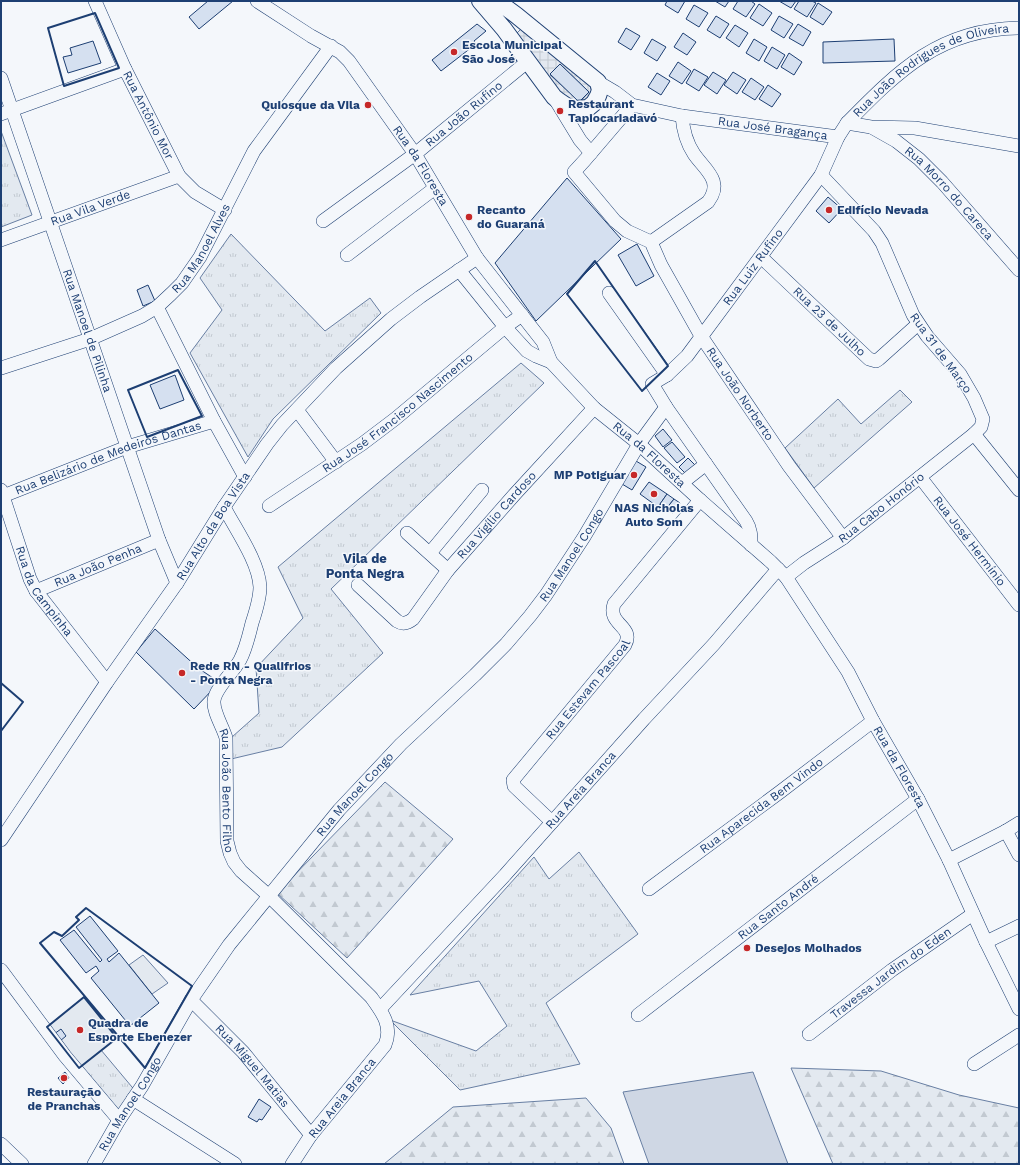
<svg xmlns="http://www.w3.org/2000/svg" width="1020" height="1165" viewBox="0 0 1020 1165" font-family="'Work Sans',sans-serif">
  <defs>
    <pattern id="grass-tufts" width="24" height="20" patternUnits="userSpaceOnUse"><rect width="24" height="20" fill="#e3e9f0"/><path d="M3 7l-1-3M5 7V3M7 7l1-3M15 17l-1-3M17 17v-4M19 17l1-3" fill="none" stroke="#c2c9d1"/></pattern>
    <pattern id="forest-firs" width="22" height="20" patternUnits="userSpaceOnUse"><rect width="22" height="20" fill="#e3e9f0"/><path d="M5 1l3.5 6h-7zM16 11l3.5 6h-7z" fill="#c2c9d1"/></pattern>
    <pattern id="plaza-grid" width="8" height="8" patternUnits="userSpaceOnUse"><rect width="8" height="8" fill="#e3e8f0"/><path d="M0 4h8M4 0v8" fill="none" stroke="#c2c8d1"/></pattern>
  </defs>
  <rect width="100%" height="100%" fill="#f4f7fb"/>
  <g fill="url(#grass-tufts)" stroke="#687fa3">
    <polygon points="1,131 32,215 1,227"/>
    <polygon points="231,234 325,331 370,298 381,313 273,419 248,457 190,353 222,310 200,278"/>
    <polygon points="521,363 544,383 331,589 383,653 282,747 231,759 232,737 259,713 256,668 303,618 278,567"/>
    <polygon points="900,390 912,402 814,488 785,448 838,399 861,424"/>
    <polygon points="579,852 638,934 546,1003 580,1064 460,1090 390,1020 476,1051 507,1026 479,981 410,995 534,857 549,879"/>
    <polygon points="101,1050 137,1093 123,1118 79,1068"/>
  </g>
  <g fill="url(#forest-firs)" stroke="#687fa3">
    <polygon points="385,782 453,839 347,958 277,893"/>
    <polygon points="791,1068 881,1071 959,1095 1019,1108 1019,1164 833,1164"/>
    <polygon points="586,1098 611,1128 624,1164 384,1164 453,1107"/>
  </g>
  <g fill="#e3e9f0" stroke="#687fa3">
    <polygon points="143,955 168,983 152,994 129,965"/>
    <polygon points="84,997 117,1038 79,1068 47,1027"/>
  </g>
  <path fill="url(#plaza-grid)" stroke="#687fa3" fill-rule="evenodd" d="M523 27 590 85 592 92 589 101 573 105 549 82 514 36ZM560 64 589 92 580 102 550 75Z"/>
  <polygon fill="#cfd7e4" stroke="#687fa3" points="753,1072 788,1164 649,1164 623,1092"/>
  <g fill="#d5e0f0" stroke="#1d3f73">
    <polygon points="208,1 233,1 199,29 189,17"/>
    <polygon points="667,1 685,1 678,13 665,5"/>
    <polygon points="715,1 729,1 725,7"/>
    <polygon points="738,1 751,1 755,4 746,17 733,9"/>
    <polygon points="779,1 796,1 791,8"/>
    <polygon points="799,1 812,1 816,3 807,17 794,9"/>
    <polygon points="818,3 832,12 823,25 810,17"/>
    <polygon points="759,4 772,13 763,26 750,18"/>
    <polygon points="694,5 708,13 699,27 686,19"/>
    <polygon points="716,16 729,24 720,38 707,30"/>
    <polygon points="779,16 793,24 784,38 771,30"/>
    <polygon points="477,24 486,31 474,41 476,44 441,71 432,60"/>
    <polygon points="798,24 811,32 803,46 789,38"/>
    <polygon points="735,25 748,33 739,47 726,38"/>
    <polygon points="626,28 640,36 631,50 618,42"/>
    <polygon points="683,33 696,42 687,55 674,47"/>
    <polygon points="652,39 666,47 657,61 644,53"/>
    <polygon points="754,39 767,47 759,61 746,53"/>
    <polygon points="894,39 895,61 823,63 823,42"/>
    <polygon points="93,41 101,63 68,73 63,57 72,55 70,48"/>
    <polygon points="772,47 785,55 777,69 764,61"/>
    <polygon points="789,53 802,62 794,75 781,67"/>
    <polygon points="678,62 691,71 682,84 669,76"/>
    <polygon points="560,64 589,92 579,102 550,74"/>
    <polygon points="694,69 708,77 699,91 686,83"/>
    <polygon points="713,72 726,80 717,94 704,85"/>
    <polygon points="733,72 746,80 737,94 724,85"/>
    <polygon points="657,73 670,81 661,95 648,87"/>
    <polygon points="751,78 764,87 755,100 742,92"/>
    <polygon points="768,85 781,94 772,107 759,99"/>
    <polygon points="567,178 621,239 536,321 495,263"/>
    <polygon points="828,197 842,209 829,223 816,211"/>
    <polygon points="637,244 654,276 636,286 618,255"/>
    <polygon points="148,285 155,301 143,306 137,290"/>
    <polygon points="175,375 184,400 160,409 150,385"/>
    <polygon points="663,429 672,440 663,447 655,436"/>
    <polygon points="672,442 685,457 677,463 664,448"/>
    <polygon points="688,458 696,466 687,475 679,467"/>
    <polygon points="636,461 646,467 632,490 622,484"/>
    <polygon points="649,482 667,494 658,507 640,494"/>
    <polygon points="667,494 674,499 666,509 660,504"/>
    <polygon points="674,499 680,503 673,513 666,509"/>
    <polygon points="155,629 198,668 213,678 216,686 194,709 136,652"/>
    <polygon points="90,916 118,951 107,959 109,962 119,953 159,1003 130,1026 91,978 99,971 96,966 86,973 60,940 74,930 100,962 102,960 76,927"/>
    <polygon points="61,1029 66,1036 60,1041 54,1034"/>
    <polygon points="65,1072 69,1078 63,1084 58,1078"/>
    <polygon points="259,1099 271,1107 262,1120 259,1119 257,1122 248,1117"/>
  </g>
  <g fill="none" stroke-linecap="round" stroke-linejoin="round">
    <defs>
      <g id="minor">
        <path id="s1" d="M95 1 125 69 179 176 195 192 225 210"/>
        <path id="s2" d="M257 1 311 36 340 52 349 61 415 154 477 258 543 342 551 362 594 408 639 444 700 500 771 562 786 577 848 672 873 721 918 799 949 860 986 942 1019 1009"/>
        <path id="s3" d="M1 78 159 540 177 583"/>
        <path id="s4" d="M598 82 615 92 632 105 682 116 838 137"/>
        <polyline points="555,99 580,140 591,153"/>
        <path id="s5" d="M632 105 585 160 574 172 615 221 627 231 651 242 661 265 701 336 789 466 843 538"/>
        <polyline points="1,114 125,69"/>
        <path id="s6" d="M847 123C899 70 940 29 1019 28"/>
        <path id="s7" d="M873 128 896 141 919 159 942 182 1019 270"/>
        <path id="s8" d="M323 221 415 154 527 62"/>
        <path id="s9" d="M1 240 179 176"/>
        <path d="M651 242 708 202C724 181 705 170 694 154 686 142 683 130 682 116"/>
        <polyline points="347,255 435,188"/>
        <path id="s10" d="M761 257 869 359 876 361 879 359 918 324"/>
        <polyline points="459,270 505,327 527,351 536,356 551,362"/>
        <polyline points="609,293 667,375"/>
        <polyline points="157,307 214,421 245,477"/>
        <path id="s11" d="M1 368 90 339 142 316 157 307 171 294 182 283 200 257 254 151 331 46"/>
        <polyline points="297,410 336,462"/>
        <polyline points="974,434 1019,490"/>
        <path id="s12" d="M920 477 1019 605"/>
        <polyline points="682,483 706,464"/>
        <path id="s13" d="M1 490 30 579 36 591 107 682"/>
        <path id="s14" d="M3 496 127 447 214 421"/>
        <path id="s15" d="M269 506 362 444 395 419 505 327 522 315"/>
        <path id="s16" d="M224 507C236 530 259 562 260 587 260 599 256 611 252 623 249 635 246 649 240 660 233 673 215 688 214 701 213 712 223 727 226 738L227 841 230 853 234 862 241 871 269 896 371 997C382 1012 393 1026 385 1045L311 1135 292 1164"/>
        <polyline points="407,533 448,570"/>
        <path id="s17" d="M751 545C751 536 751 529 746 521L666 407 652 384 667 375 687 356 821 175 838 137 847 123 871 127 915 128 1019 146"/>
        <polyline points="430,553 482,490"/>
        <path id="s18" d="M786 577 804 563 843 538 974 434 981 427 983 419 974 398 960 374 927 336 913 315 882 243 874 231 821 175"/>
        <path id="s19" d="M358 585 397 621C403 625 408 623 413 619L448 570 515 494 594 408"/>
        <path id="s20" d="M36 591 159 540"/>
        <path id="s21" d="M552 822 514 786 513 780 625 645C635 626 607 625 614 604L700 500"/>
        <polyline points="1006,831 1019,855"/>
        <path id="s22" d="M1 840 107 682 177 583 224 507 267 444 282 425 336 368 391 319 420 297 477 258"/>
        <polyline points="949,860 1006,831 1019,823"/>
        <path id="s23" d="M649 889 780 792 873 721"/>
        <polyline points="986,942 1019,926"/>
        <polyline points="1,970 65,1056 119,1120"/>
        <path id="s24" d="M191 1000 243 1052 311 1135"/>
        <path id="s25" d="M380 1009 505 875 644 719 714 644 778 569"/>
        <path id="s26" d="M638 1015 918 799"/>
        <path id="s27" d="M809 1034 892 970 973 914"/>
        <polyline points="974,1064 1019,1035"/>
        <polyline points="133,1099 235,1164"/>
        <polyline points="1,1144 22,1164"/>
        <path id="s28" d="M94 1164 119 1120 142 1086 191 1000 229 945 339 810 401 744 475 675 506 644 530 616 546 595 584 537 639 444 666 407"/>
      </g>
      <polyline id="major" points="480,1 504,29 554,97 559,101 568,107 575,109 588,108 594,103 598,96 600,90 598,82 516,15 497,1"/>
    </defs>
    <use href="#minor" stroke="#1d3f73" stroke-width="14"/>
    <use href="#major" stroke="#1d3f73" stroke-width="18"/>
    <use href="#minor" stroke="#f4f7fb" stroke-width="13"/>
    <use href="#major" stroke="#f4f7fb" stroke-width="16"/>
    <g stroke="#1d3f73" stroke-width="2">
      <polygon points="95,13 119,68 64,86 48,28"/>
      <polygon points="595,261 668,366 642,391 567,294"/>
      <polygon points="178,370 202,416 147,437 128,390"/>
      <polyline points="1,683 23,702 1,731"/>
      <polygon points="86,908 192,986 145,1068 40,943 54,932 62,936 79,920 76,917"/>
      <polygon points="84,997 117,1038 79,1068 47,1027"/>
    </g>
  </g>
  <g fill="#c62828" stroke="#f4f7fb" stroke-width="1.5">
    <circle cx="454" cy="52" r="4"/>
    <circle cx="368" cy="105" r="4"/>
    <circle cx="560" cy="111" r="4"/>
    <circle cx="829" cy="210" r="4"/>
    <circle cx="469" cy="217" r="4"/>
    <circle cx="634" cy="475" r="4"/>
    <circle cx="654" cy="494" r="4"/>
    <circle cx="182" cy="673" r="4"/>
    <circle cx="747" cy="948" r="4"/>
    <circle cx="80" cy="1030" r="4"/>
    <circle cx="64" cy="1078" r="4"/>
  </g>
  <g text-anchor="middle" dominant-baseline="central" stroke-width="3" stroke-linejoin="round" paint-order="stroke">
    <g font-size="12" font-weight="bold" fill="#1d3f73" stroke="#f4f7fb" text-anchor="start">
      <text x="462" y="45">Escola Municipal<tspan x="462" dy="14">São José</tspan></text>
      <text x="568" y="104">Restaurant<tspan x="568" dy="14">Tapiocariadavó</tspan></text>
      <text x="360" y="105" text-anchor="end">Quiosque da Vila</text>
      <text x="477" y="210">Recanto<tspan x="477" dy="14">do Guaraná</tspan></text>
      <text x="837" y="210">Edifício Nevada</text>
      <text x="626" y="475" text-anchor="end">MP Potiguar</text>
      <text x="654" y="508" text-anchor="middle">NAS Nicholas<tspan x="654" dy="14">Auto Som</tspan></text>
      <text x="190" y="666">Rede RN - Qualifrios<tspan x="190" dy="14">- Ponta Negra</tspan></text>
      <text x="755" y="948">Desejos Molhados</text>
      <text x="88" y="1023">Quadra de<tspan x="88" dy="14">Esporte Ebenezer</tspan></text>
      <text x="64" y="1092" text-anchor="middle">Restauração<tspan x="64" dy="14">de Pranchas</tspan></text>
    </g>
    <g font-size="12" fill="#1d3f73" stroke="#f4f7fb">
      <text stroke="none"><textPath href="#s6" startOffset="102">Rua João Rodrigues de Oliveira</textPath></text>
      <text stroke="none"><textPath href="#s8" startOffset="177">Rua João Rufino</textPath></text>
      <text stroke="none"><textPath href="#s1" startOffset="126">Rua Antônio Mor</textPath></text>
      <text stroke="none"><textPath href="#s4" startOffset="184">Rua José Bragança</textPath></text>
      <text stroke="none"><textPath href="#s2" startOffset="237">Rua da Floresta</textPath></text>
      <text stroke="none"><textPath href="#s7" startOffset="101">Rua Morro do Careca</textPath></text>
      <text stroke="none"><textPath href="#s9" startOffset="95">Rua Vila Verde</textPath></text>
      <text stroke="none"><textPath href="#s11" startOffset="242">Rua Manoel Alves</textPath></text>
      <text stroke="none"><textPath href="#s17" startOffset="347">Rua Luiz Rufino</textPath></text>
      <text stroke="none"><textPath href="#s10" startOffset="94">Rua 23 de Julho</textPath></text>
      <text stroke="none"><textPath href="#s3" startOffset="267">Rua Manoel de Pilinha</textPath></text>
      <text transform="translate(941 353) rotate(54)">Rua 31 de Março</text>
      <text stroke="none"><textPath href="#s5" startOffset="371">Rua João Norberto</textPath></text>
      <text stroke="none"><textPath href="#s15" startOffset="159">Rua José Francisco Nascimento</textPath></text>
      <text stroke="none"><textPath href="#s2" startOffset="609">Rua da Floresta</textPath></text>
      <text stroke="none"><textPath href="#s14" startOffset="112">Rua Belizário de Medeiros Dantas</textPath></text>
      <text stroke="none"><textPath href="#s18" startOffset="118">Rua Cabo Honório</textPath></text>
      <text stroke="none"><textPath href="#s19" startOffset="204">Rua Vigílio Cardoso</textPath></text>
      <text stroke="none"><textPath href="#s22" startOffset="379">Rua Alto da Boa Vista</textPath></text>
      <text stroke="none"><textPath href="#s12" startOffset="81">Rua José Hermínio</textPath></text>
      <text stroke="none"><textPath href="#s28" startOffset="778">Rua Manoel Congo</textPath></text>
      <text stroke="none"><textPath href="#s20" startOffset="67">Rua João Penha</textPath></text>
      <text stroke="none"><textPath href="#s13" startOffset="111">Rua da Campinha</textPath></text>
      <text stroke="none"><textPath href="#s21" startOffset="176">Rua Estevam Pascoal</textPath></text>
      <text stroke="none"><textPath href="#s2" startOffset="1014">Rua da Floresta</textPath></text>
      <text stroke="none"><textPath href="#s16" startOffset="305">Rua João Bento Filho</textPath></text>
      <text stroke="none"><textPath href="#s25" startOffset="297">Rua Areia Branca</textPath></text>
      <text stroke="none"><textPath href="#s28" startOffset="454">Rua Manoel Congo</textPath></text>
      <text stroke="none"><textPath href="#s23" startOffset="140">Rua Aparecida Bem Vindo</textPath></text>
      <text stroke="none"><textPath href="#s26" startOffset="177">Rua Santo André</textPath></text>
      <text stroke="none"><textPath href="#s27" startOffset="102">Travessa Jardim do Eden</textPath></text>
      <text stroke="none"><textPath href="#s24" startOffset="90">Rua Miguel Matias</textPath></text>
      <text transform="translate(342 1098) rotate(-51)">Rua Areia Branca</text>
      <text stroke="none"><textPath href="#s28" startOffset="70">Rua Manoel Congo</textPath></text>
    </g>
    <g font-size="13" font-weight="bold" fill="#1d3f73" stroke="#f4f7fb">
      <text x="365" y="558">Vila de<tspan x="365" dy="15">Ponta Negra</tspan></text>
    </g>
  </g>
  <rect width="1020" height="1165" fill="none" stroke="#1d3f73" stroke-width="4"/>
</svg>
